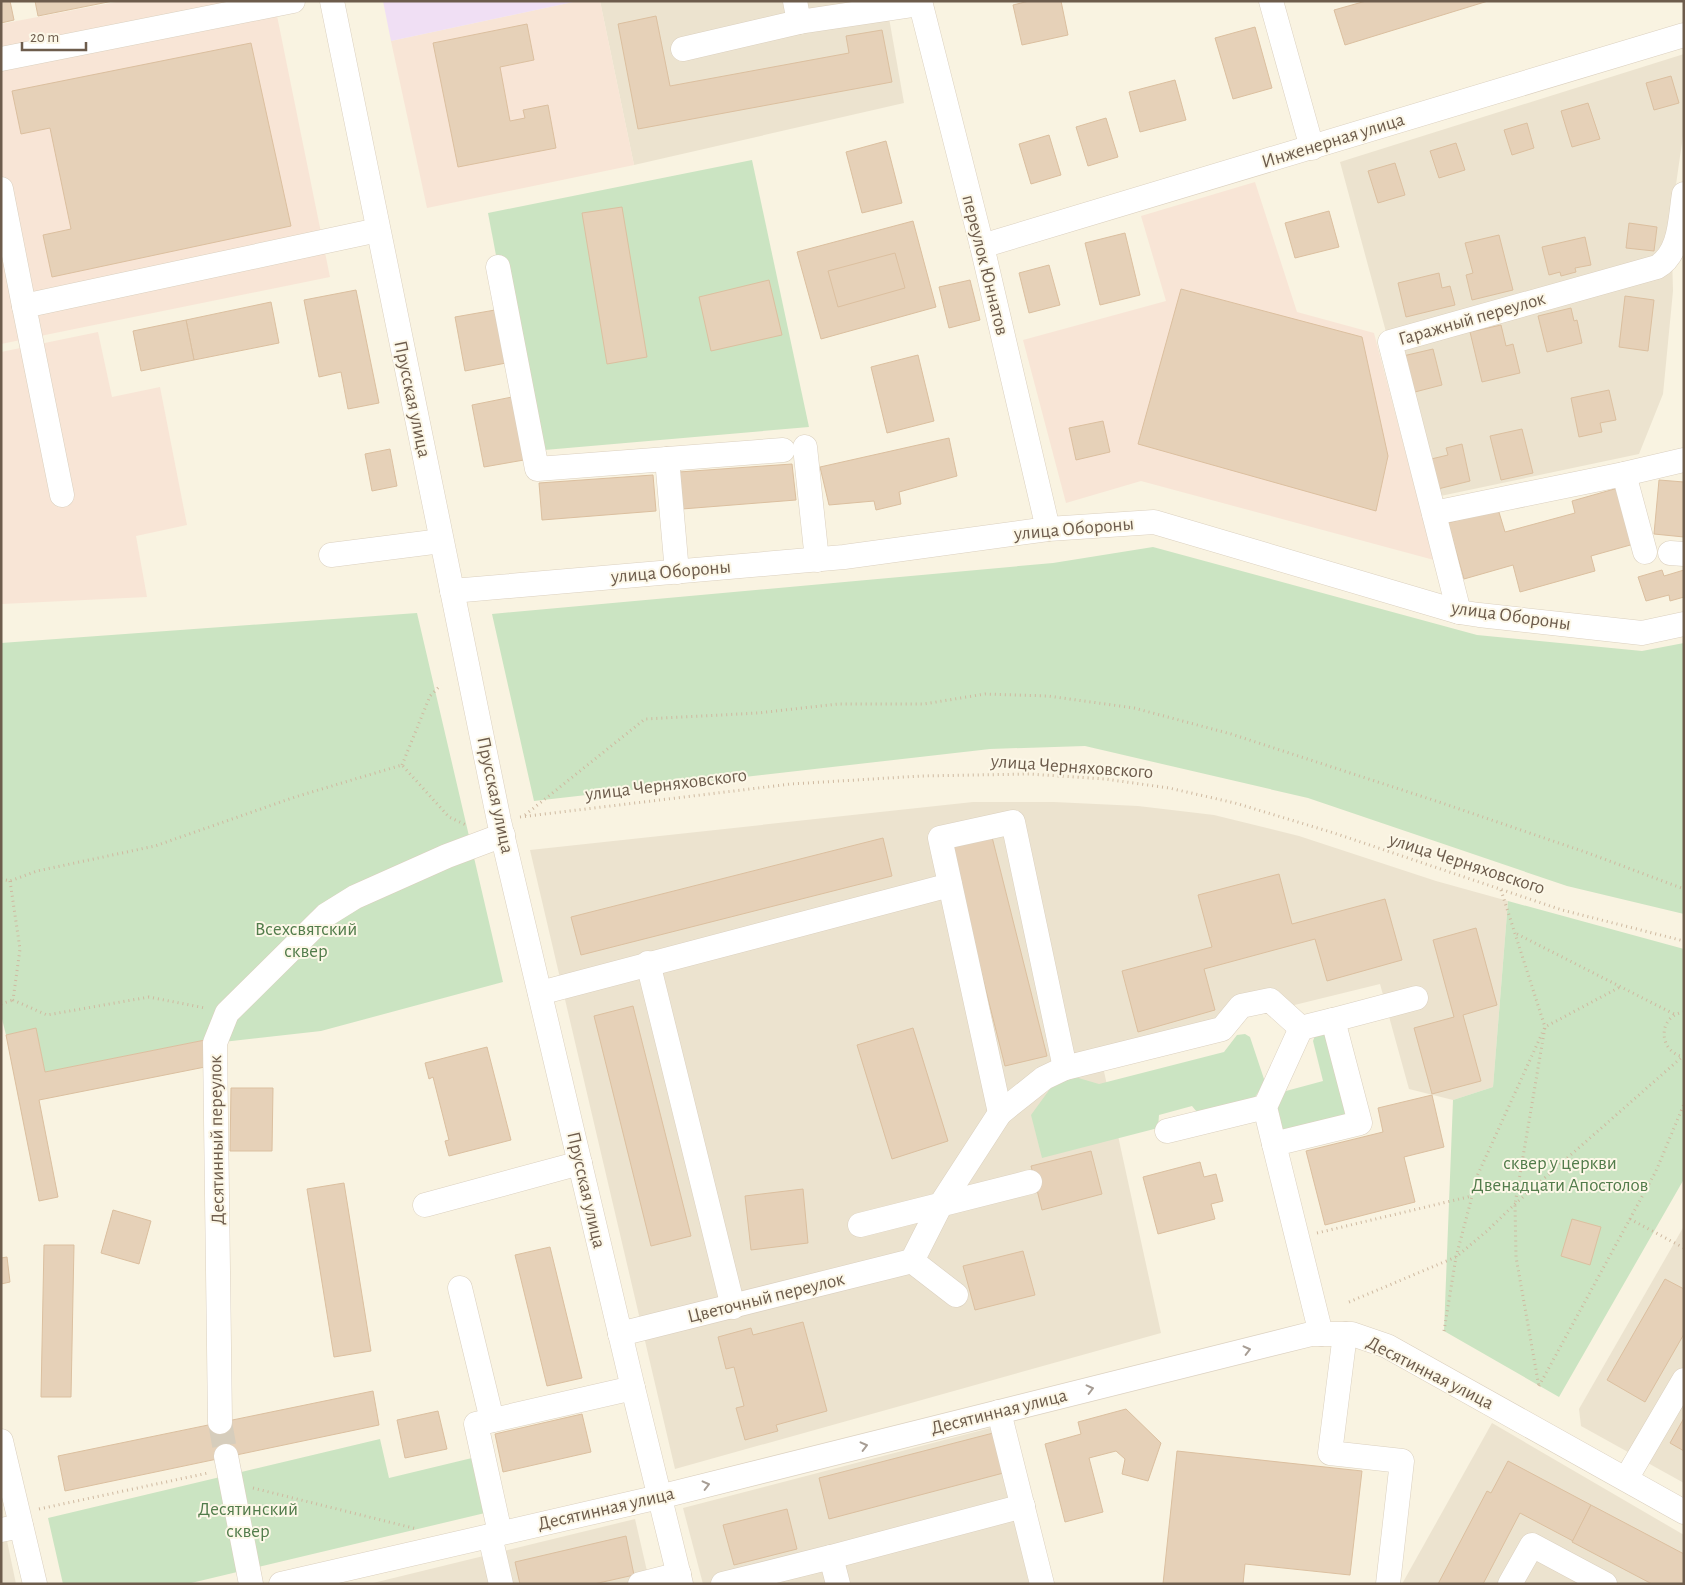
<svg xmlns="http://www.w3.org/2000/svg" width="1685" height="1585" viewBox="0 0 1685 1585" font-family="'Alegreya Sans',sans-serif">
  <rect width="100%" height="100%" fill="#f9f3e1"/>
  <g fill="#ece3cf">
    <polygon points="600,1 886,1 904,103 634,165"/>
    <polygon points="1684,54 1684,129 1671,219 1673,291 1663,394 1639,454 1431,498 1340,162"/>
    <polygon points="973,802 1054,802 1138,806 1214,815 1299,836 1436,881 1508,901 1493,1087 1453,1100 1409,1089 1380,984 1100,1053 1161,1333 675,1469 530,850"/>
    <polygon points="1684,1226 1684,1483 1581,1426 1579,1409"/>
    <polygon points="1492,1423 1684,1535 1684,1584 1402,1584"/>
    <polygon points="994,1427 1029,1584 703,1584 683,1508"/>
    <polygon points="1,1512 16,1584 1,1584"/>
    <polygon points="635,1519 650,1584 369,1584"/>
  </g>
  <g fill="#f8e5d6">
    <polygon points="121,1 274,1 330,277 1,344 1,24"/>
    <polygon points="578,1 600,1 634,165 427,208 391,41"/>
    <polygon points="1255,182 1297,312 1374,333 1434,560 1141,481 1066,503 1023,340 1166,301 1141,216"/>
    <polygon points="98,332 112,397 160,387 187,525 136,536 147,597 2,604 1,352"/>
  </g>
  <polygon fill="#f0dff4" points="383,1 578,1 391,41"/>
  <g fill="#cbe4c2">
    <polygon points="752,160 809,427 533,451 488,213"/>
    <polygon points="1153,547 1477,635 1642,651 1684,643 1684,914 1567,886 1308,798 1085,746 990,749 534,801 492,614 1053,563"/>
    <polygon points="417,613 503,982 321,1031 223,1042 205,1040 45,1072 36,1029 6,1035 1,1015 1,643"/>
    <polygon points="1508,901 1684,949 1684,1179 1559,1397 1444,1331 1453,1100 1493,1087"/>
    <polygon points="1323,1031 1331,1037 1345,1114 1341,1119 1286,1131 1280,1127 1275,1106 1286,1091 1323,1081 1313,1041 1316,1033"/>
    <polygon points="1245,1034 1250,1037 1265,1082 1249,1106 1202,1118 1192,1106 1159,1115 1158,1128 1042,1158 1031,1115 1055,1082 1075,1077 1099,1084 1224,1052 1237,1035"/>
    <polygon points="380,1439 389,1478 472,1458 485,1513 187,1584 63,1584 48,1518"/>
  </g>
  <g fill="#e6d1b8" stroke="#dbbf9f">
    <polygon points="1,1 10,1 14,20 1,23"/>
    <polygon points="35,1 113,1 38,16"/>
    <polygon points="1029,1 1061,1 1068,35 1022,45 1013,5"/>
    <polygon points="1366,1 1488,1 1345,45 1334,10"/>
    <polygon points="656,16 670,86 849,53 846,36 882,30 892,82 638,129 618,24"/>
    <polygon points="527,24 534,60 500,67 510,121 525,118 523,110 548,105 556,148 458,167 433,43"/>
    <polygon points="1255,27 1272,88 1233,99 1215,38"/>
    <polygon points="251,43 291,226 52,277 43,235 71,229 50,128 21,134 12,91"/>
    <polygon points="1671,76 1679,103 1654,110 1646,83"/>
    <polygon points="1175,80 1186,120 1140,132 1129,92"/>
    <polygon points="1588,103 1600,139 1572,147 1561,111"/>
    <polygon points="1106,118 1118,157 1088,166 1076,127"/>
    <polygon points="1527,123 1534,148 1512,155 1504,130"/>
    <polygon points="1049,135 1061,175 1031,184 1019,144"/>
    <polygon points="886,141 902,203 862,213 846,152"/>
    <polygon points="1456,143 1465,170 1439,178 1430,151"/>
    <polygon points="1395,163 1405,195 1378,203 1368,171"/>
    <polygon points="622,207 647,357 607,364 582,213"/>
    <polygon points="1329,211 1339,247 1295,258 1285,223"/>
    <polygon points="913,221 936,307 821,339 797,252"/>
    <polygon points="1629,223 1657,227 1654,251 1626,248"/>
    <polygon points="1125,233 1140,295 1100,305 1085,243"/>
    <polygon points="1499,235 1513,290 1472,300 1466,275 1473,273 1465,243"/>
    <polygon points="1585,237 1591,265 1575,268 1576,272 1561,276 1560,272 1549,275 1542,247"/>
    <polygon points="895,253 905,288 838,307 828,271"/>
    <polygon points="1049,265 1060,305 1029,313 1019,273"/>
    <polygon points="1439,273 1442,288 1450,286 1455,305 1406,317 1398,283"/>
    <polygon points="769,280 782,335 711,351 699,297"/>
    <polygon points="970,280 980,320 949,328 939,287"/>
    <polygon points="1181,289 1362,337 1388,456 1376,511 1138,444"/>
    <polygon points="356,290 379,403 348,409 341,372 319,377 304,300"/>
    <polygon points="1625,296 1654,300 1648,351 1619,347"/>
    <polygon points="271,302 279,343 194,360 186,320"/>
    <polygon points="1571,308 1574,321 1577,320 1582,343 1547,352 1538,316"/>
    <polygon points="495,310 506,363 465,371 455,317"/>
    <polygon points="186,320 194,360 141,371 133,331"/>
    <polygon points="1501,325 1506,346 1513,344 1520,373 1482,382 1470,332"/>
    <polygon points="1433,349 1442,385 1411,393 1403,356"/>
    <polygon points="918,355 934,421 887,433 871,367"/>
    <polygon points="1609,390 1616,420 1600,423 1602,432 1579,437 1571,398"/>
    <polygon points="512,397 524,460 484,467 472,405"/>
    <polygon points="1103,421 1110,452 1076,460 1069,428"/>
    <polygon points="1522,429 1533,473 1501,480 1490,436"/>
    <polygon points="949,438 957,476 899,492 901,504 876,510 874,501 829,505 820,467"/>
    <polygon points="1462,444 1470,481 1434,490 1427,460 1448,455 1446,448"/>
    <polygon points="390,449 397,486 372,491 365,454"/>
    <polygon points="792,464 796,500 682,509 679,472"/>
    <polygon points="653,475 656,511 542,520 539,483"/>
    <polygon points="1659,480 1684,482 1684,537 1654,534"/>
    <polygon points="1618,488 1634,544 1591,556 1595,571 1520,592 1513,565 1464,579 1448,523 1498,509 1505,532 1575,513 1572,501"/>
    <polygon points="1662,570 1664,576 1684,570 1684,597 1670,601 1669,595 1646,601 1638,577"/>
    <polygon points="991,833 1047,1056 1005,1066 949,844"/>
    <polygon points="883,838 892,876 581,955 571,917"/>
    <polygon points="1279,874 1292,924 1385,899 1402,960 1327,981 1315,939 1204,969 1215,1010 1138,1032 1122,971 1212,947 1198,895"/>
    <polygon points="1476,928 1497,1005 1463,1015 1481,1081 1432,1094 1414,1028 1454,1017 1433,940"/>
    <polygon points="633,1006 691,1236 651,1246 594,1016"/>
    <polygon points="36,1028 45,1072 205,1040 210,1066 39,1100 58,1197 39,1201 6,1035"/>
    <polygon points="913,1028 948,1141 892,1159 857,1045"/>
    <polygon points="487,1047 511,1140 449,1156 445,1141 449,1140 433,1077 429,1079 425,1063"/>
    <polygon points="231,1088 273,1088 272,1151 230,1151"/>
    <polygon points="1432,1095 1444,1147 1404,1157 1415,1202 1325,1225 1306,1151 1383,1132 1378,1108"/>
    <polygon points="1091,1151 1102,1194 1042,1210 1031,1166"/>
    <polygon points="1200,1162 1204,1177 1216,1174 1223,1201 1211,1204 1215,1219 1158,1234 1143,1177"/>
    <polygon points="344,1183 371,1351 334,1357 307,1189"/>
    <polygon points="803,1189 808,1243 751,1250 745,1196"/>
    <polygon points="113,1210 151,1221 139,1264 101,1253"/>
    <polygon points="1572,1219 1601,1227 1590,1265 1561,1256"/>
    <polygon points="44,1245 74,1245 71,1397 41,1397"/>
    <polygon points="550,1247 582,1378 547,1386 515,1255"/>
    <polygon points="1023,1251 1035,1295 975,1310 963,1266"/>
    <polygon points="7,1257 10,1282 1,1284 1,1258"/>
    <polygon points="1665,1279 1684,1289 1684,1334 1645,1402 1607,1380"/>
    <polygon points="803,1322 827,1411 776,1425 778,1431 745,1440 736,1408 744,1406 734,1367 726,1369 718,1337 751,1328 753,1335"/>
    <polygon points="373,1391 379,1425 65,1491 58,1456"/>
    <polygon points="1126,1409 1161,1443 1148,1481 1122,1474 1125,1459 1116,1451 1089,1458 1103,1512 1065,1522 1045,1444 1081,1434 1078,1422"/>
    <polygon points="438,1411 447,1449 405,1458 397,1420"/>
    <polygon points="582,1414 591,1452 503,1472 495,1434"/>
    <polygon points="1684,1418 1684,1451 1670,1443"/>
    <polygon points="1001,1431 1011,1471 829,1519 819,1478"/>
    <polygon points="1177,1451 1362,1471 1350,1575 1245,1564 1243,1584 1163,1584"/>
    <polygon points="1508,1461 1591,1505 1573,1541 1520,1513 1483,1584 1438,1584 1487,1491 1491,1493"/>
    <polygon points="1591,1505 1684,1554 1684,1584 1652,1584 1572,1542"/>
    <polygon points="787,1509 797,1549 734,1565 723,1525"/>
    <polygon points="626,1536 634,1575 594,1584 520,1584 515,1562"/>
  </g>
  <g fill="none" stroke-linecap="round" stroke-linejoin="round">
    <polyline stroke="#d6cdbc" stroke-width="24" stroke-dasharray="24 12" stroke-linecap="butt" points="220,1422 226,1456"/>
    <defs>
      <g id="minor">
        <polyline points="332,1 499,821 633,1388 681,1584"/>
        <polyline points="795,1 799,22"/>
        <polyline points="920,1 982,246 1048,529"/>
        <polyline points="1271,1 1312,148"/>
        <polyline points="683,49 799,22 920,4"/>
        <polyline points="1,59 293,1"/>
        <polyline points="1,189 24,306"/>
        <polyline points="982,246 1684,35"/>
        <polyline points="498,267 537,469 783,450"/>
        <polyline points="805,447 817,560"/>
        <polyline points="667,459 677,572"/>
        <polyline points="1624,474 1645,552"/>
        <polyline points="62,495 24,306 378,230"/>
        <polyline points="1434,513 1624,474 1684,460"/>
        <polyline points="1670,553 1684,554"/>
        <polyline points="331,555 441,541"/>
        <polyline points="452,591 844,557 1048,529 1154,522 1459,612 1479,615 1642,633 1684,624"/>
        <path d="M1459 612 1390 342 1657 267C1681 253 1680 218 1684 194"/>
        <polyline points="648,963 733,1307"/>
        <polyline points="540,993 950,885"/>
        <polyline points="1333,1020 1416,998"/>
        <polyline points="1000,1113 940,838 1013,822 1065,1068"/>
        <polyline points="1167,1131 1265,1107"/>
        <polyline points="1274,1144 1265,1107 1301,1028"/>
        <polyline points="425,1205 580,1163"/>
        <polyline points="860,1225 1030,1182"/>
        <polyline points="912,1261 941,1204 1000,1113 1044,1078 1065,1068 1222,1029 1241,1006 1270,1000 1301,1028 1333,1020 1360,1123 1274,1144 1321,1334"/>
        <polyline points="912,1261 956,1295"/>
        <polyline points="460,1288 492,1420"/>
        <polyline points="620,1334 912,1261"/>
        <polyline points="1345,1334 1330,1453 1402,1461 1388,1584"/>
        <polyline points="999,1412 1042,1584"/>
        <polyline points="220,1422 215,1043 227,1013 326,915 355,897 447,856 503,835"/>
        <polyline points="1,1441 35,1584"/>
        <polyline points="226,1456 251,1584"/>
        <polyline points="1626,1479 1684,1380"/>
        <polyline points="1,1530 21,1526"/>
        <polyline points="500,1533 476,1424 633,1388"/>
        <polyline points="490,1536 501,1584"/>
        <polyline points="831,1557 1023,1506"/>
        <polyline points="281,1584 659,1497 1311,1334 1352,1334 1387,1346 1684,1512"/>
        <polyline points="640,1584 679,1574"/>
        <polyline points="723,1584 831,1557 838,1584"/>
        <polyline points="1510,1584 1532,1545 1605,1584"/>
      </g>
    </defs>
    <use href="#minor" stroke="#dbd0bf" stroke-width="25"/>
    <g stroke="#cfb9a0" stroke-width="3" stroke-dasharray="1 4" stroke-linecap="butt">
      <polyline points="402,765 430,696 441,685"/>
      <polyline points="525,815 645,719 758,713 838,704 924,704 985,694 1048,696 1134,708 1231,734 1439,802 1588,853 1684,889"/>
      <polyline points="520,817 791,784 921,776 1029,774 1105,779 1169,788 1235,803 1334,833 1562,910 1684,941"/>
      <polyline points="1,879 10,881 37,871 155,846 295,797 402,765 449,817 466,825"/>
      <polyline points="10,881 20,949 13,1000 47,1015 149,997 205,1008"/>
      <polyline points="1501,890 1545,1027 1515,1204 1516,1257 1539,1387"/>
      <polyline points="1517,934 1674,1014"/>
      <polyline points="1,1004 13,1000"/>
      <path d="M1684 1012C1657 1016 1658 1052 1684 1057"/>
      <polyline points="1630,1219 1684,1248"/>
      <polyline points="1317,1233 1472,1196"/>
      <polyline points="1349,1302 1456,1257 1487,1231 1515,1204 1682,1057"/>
      <polyline points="1444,1331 1456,1257 1478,1174 1545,1027 1620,987"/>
      <polyline points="1539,1386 1656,1171 1684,1104"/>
      <polyline points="253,1488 417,1529"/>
      <polyline points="39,1509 208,1473"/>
    </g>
    <use href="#minor" stroke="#fff" stroke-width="24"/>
  </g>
  <defs><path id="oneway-chevron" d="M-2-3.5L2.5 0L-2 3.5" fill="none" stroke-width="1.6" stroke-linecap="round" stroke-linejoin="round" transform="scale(1.25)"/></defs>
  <g stroke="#a79d94">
    <use href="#oneway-chevron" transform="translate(1247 1350) rotate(-14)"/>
    <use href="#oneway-chevron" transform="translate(1090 1389) rotate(-14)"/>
    <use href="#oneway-chevron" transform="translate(864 1446) rotate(-14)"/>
    <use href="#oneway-chevron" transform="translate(706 1485) rotate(-14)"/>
  </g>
  <g text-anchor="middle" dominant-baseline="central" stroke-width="4" stroke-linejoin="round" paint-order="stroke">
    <g font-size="19" fill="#6d5c4c" stroke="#fcf7e7">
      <text transform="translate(1333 141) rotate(-17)">Инженерная улица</text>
      <text transform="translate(985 265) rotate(76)">переулок Юннатов</text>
      <text transform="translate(1472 319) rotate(-16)">Гаражный переулок</text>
      <text transform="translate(412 399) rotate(78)">Прусская улица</text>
      <text transform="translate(1074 529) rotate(-5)">улица Обороны</text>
      <text transform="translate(671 572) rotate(-5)">улица Обороны</text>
      <text transform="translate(1511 616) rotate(8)">улица Обороны</text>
      <text transform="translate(1072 767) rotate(4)">улица Черняховского</text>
      <text transform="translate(666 785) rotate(-7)">улица Черняховского</text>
      <text transform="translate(495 795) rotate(78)">Прусская улица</text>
      <text transform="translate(1467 864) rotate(18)">улица Черняховского</text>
      <text transform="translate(217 1140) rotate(-91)">Десятинный переулок</text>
      <text transform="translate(586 1190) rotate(77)">Прусская улица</text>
      <text transform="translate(766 1298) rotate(-14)">Цветочный переулок</text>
      <text transform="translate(1430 1373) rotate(27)">Десятинная улица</text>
      <text transform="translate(999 1412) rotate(-14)">Десятинная улица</text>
      <text transform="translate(606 1509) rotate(-13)">Десятинная улица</text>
    </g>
    <g font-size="19" fill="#527c4b" stroke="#fcf7e7">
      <text x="306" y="929">Всехсвятский<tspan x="306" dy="22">сквер</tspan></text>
      <text x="1560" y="1163">сквер у церкви<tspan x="1560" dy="22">Двенадцати Апостолов</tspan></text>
      <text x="248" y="1509">Десятинский<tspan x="248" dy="22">сквер</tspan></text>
    </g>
  </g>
  <rect width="1685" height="1585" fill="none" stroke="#6d5c4c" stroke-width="5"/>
  <path d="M22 42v8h64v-8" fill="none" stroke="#6d5c4c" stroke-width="2.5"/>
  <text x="30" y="42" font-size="15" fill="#6d5c4c" stroke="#fcf7e7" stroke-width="4" paint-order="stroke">20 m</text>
</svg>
